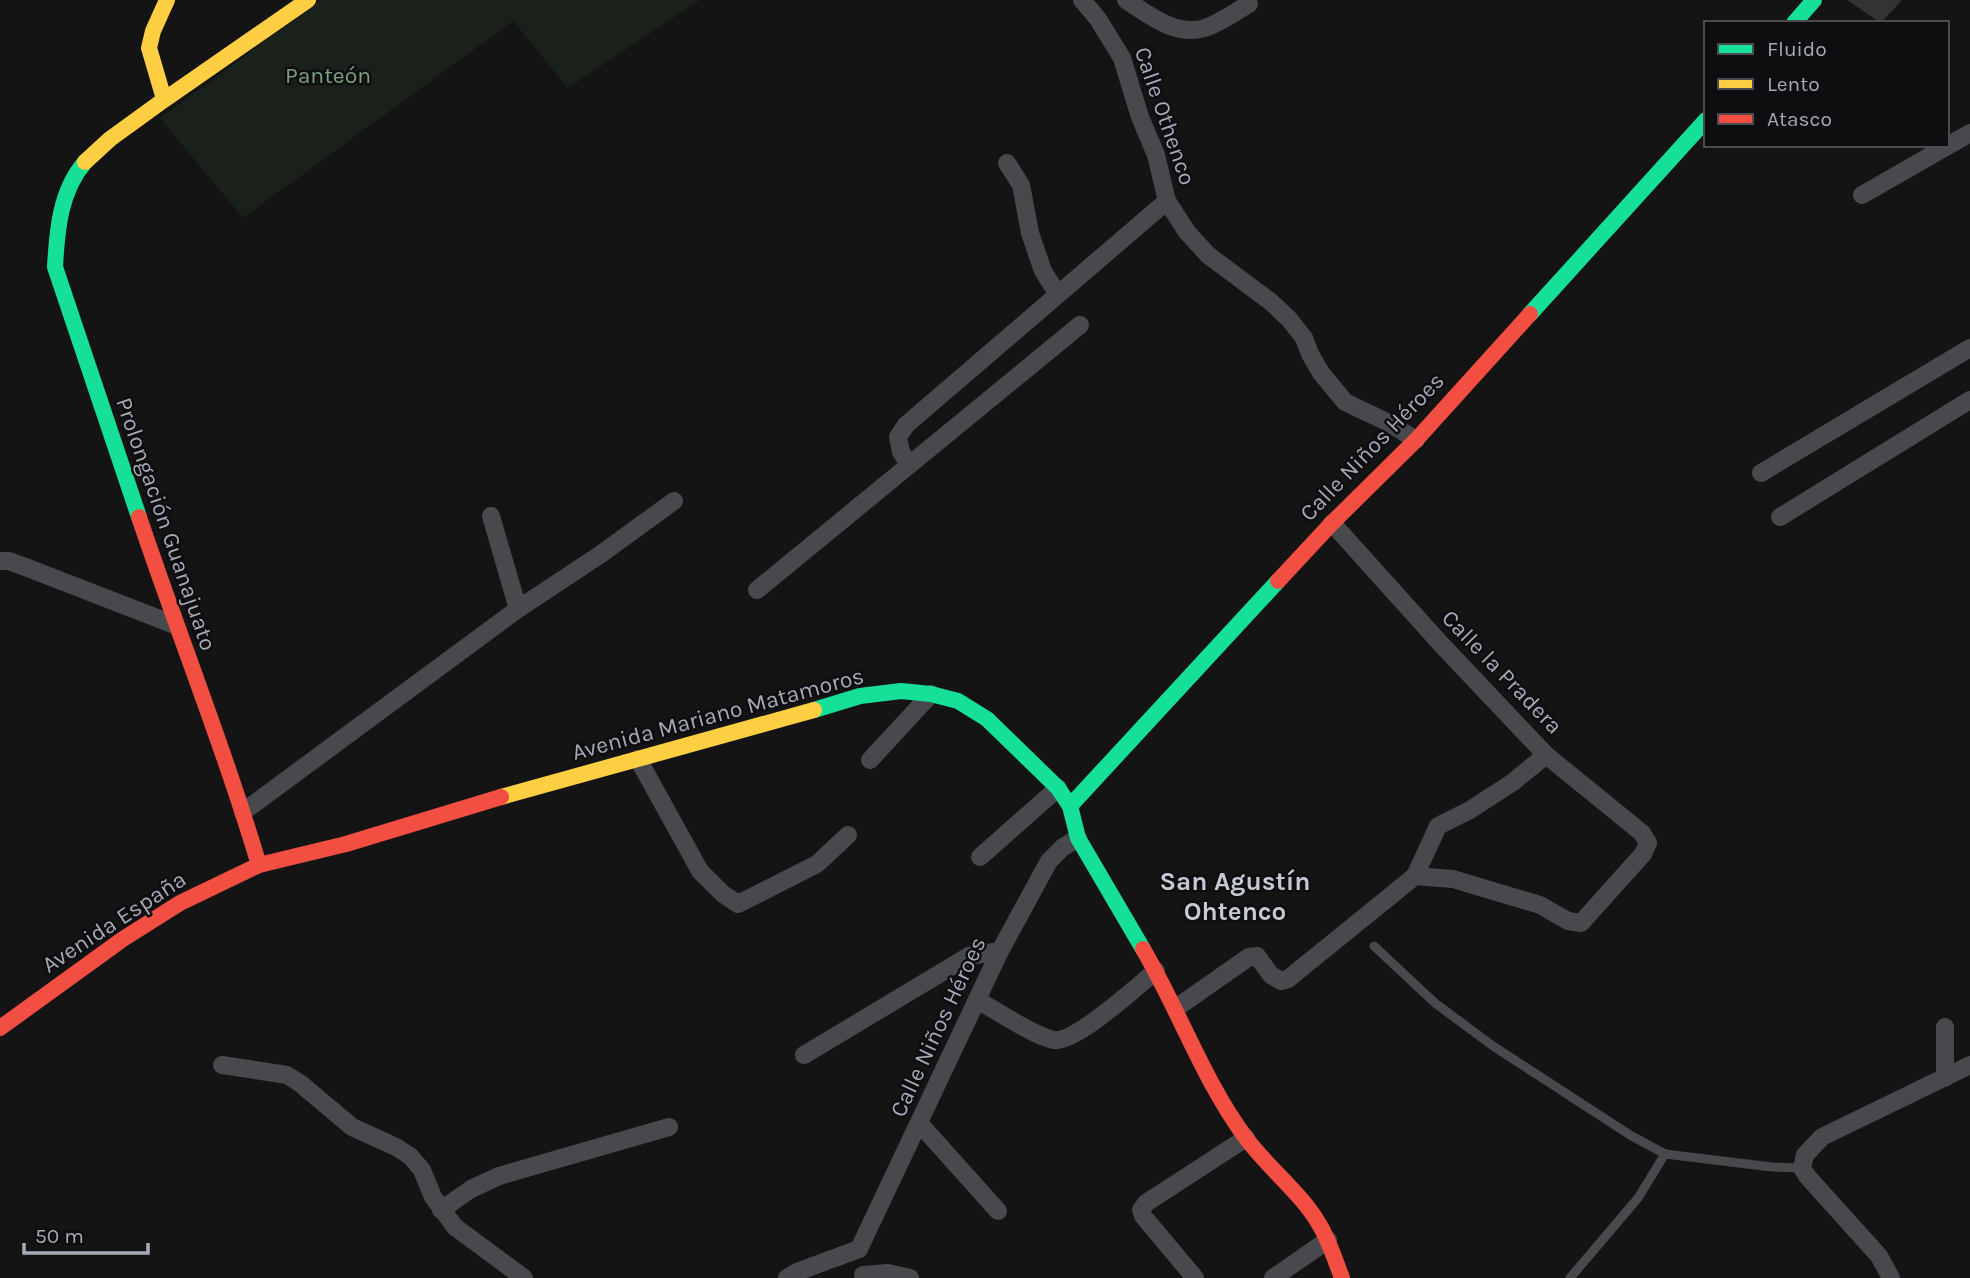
<svg xmlns="http://www.w3.org/2000/svg" width="1970" height="1278" viewBox="0 0 1970 1278" font-family="Karla,sans-serif">
  <rect width="100%" height="100%" fill="#141414"/>
  <polygon fill="#1a211b" points="321,0 700,0 568,88 513,21 243,218 160,118"/>
  <polygon fill="#333335" points="1847,0 1902,0 1881,23"/>
  <g fill="none" stroke-linecap="round" stroke-linejoin="round">
    <g stroke="#48494d" stroke-width="9">
      <polyline points="1374,946 1435,1003 1493,1046 1630,1135 1665,1154 1772,1167 1802,1168"/>
      <polyline points="1570,1278 1638,1198 1665,1154"/>
    </g>
    <g stroke="#48494d" stroke-width="18">
      <polyline points="1082,0 1098,19 1122,58 1140,117 1156,155 1167,201 1187,232 1208,255 1271,302 1289,319 1304,338 1310,354 1321,373 1345,402 1389,423 1416,440"/>
      <path d="M1126 0C1149 15 1176 37 1205 28 1220 23 1235 12 1249 4"/>
      <polyline points="1007,163 1021,185 1030,233 1043,271 1057,293"/>
      <polyline points="1862,195 1970,133"/>
      <polyline points="909,464 901,452 898,437 906,425 1167,201"/>
      <polyline points="1761,473 1970,348"/>
      <polyline points="491,516 518,609"/>
      <polyline points="1780,517 1970,400"/>
      <polyline points="1332,523 1440,643 1546,755 1642,833 1648,843 1643,854 1581,923 1568,921 1540,905 1453,879 1415,876 1438,826 1470,810 1513,782 1546,755"/>
      <polyline points="0,561 9,561 28,568 175,625"/>
      <polyline points="757,590 1080,325"/>
      <polyline points="638,759 700,871 723,894 738,904 817,864 848,835"/>
      <polyline points="870,760 931,694"/>
      <polyline points="243,812 518,609 601,554 674,501"/>
      <polyline points="980,857 1058,788"/>
      <path d="M977 1000C996 1010 1035 1037 1054 1040 1076 1043 1137 986 1156 971"/>
      <polyline points="1176,1008 1249,957 1257,956 1271,975 1281,981 1288,979 1415,876"/>
      <polyline points="804,1055 969,956 1000,951"/>
      <polyline points="222,1065 287,1075 301,1084 352,1127 396,1147 410,1156 422,1170 433,1197 455,1227 524,1278"/>
      <polyline points="1945,1078 1945,1027"/>
      <polyline points="920,1124 998,1211"/>
      <polyline points="441,1210 471,1189 499,1176 669,1127"/>
      <polyline points="859,1249 1000,951 1049,861 1062,848 1078,838"/>
      <polyline points="863,1275 888,1273 910,1278"/>
      <polyline points="787,1278 797,1272 859,1249"/>
      <polyline points="1195,1278 1143,1216 1141,1210 1146,1203 1246,1138"/>
      <polyline points="1273,1278 1328,1240"/>
      <polyline points="1891,1278 1879,1256 1807,1176 1802,1168 1805,1155 1822,1137 1970,1065"/>
    </g>
    <g stroke="#16e098" stroke-width="16">
      <polyline points="1794,23 1814,0"/>
      <path d="M85 162C60 191 57 230 55 267L139 517"/>
      <polyline points="1530,314 1706,120"/>
      <polyline points="814,710 860,696 901,691 931,694 958,701 987,719 1058,788 1070,806 1078,838 1143,949"/>
      <polyline points="1070,806 1278,581"/>
    </g>
    <g stroke="#ffcf43" stroke-width="16">
      <polyline points="164,99 149,48 153,31 167,0"/>
      <polyline points="85,162 110,139 161,102 308,0"/>
      <polyline points="501,797 814,710"/>
    </g>
    <g stroke="#f24e42" stroke-width="16">
      <path d="M139 517C178 633 224 748 259 865"/>
      <polyline points="1278,581 1332,523 1416,440 1530,314"/>
      <path d="M1143 949C1179 1010 1204 1082 1246 1138 1267 1167 1302 1194 1319 1224 1329 1240 1335 1260 1342 1278"/>
      <polyline points="0,1028 123,939 180,903 259,865 346,844 501,797"/>
    </g>
  </g>
  <g text-anchor="middle" dominant-baseline="central" stroke-width="5" stroke-linejoin="round" paint-order="stroke">
    <g font-size="23" fill="#7aa27b" stroke="#0e0e10">
      <text x="328" y="75">Panteón</text>
    </g>
    <g font-size="23" fill="#a4aab6" stroke="#0e0e10">
      <text transform="translate(1165 116) rotate(71)">Calle Othenco</text>
      <text transform="translate(1372 447) rotate(-46)">Calle Niños Héroes</text>
      <text transform="translate(166 524) rotate(71)">Prolongación Guanajuato</text>
      <text transform="translate(1502 672) rotate(46)">Calle la Pradera</text>
      <text transform="translate(718 714) rotate(-15)">Avenida Mariano Matamoros</text>
      <text transform="translate(114 922) rotate(-33)">Avenida España</text>
      <text transform="translate(938 1027) rotate(-65)">Calle Niños Héroes</text>
    </g>
    <g font-size="26" font-weight="bold" fill="#c5c9d2" stroke="#0e0e10">
      <text x="1235" y="881">San Agustín<tspan x="1235" dy="30">Ohtenco</tspan></text>
    </g>
  </g>
  <rect x="1704" y="21" width="245" height="126" fill="#0e0e10" stroke="#4a4c52" stroke-width="2"/>
  <rect x="1718" y="44" width="35" height="10" fill="#16e098" stroke="#4a4c52" stroke-width="2"/>
  <text x="1767" y="56" font-size="21" fill="#a4aab6">Fluido</text>
  <rect x="1718" y="79" width="35" height="10" fill="#ffcf43" stroke="#4a4c52" stroke-width="2"/>
  <text x="1767" y="91" font-size="21" fill="#a4aab6">Lento</text>
  <rect x="1718" y="114" width="35" height="10" fill="#f24e42" stroke="#4a4c52" stroke-width="2"/>
  <text x="1767" y="126" font-size="21" fill="#a4aab6">Atasco</text>
  <path d="M24 1243v10h124v-10" fill="none" stroke="#a4aab6" stroke-width="3.5"/>
  <text x="35" y="1243" font-size="21" fill="#a4aab6" stroke="#0e0e10" stroke-width="5" paint-order="stroke">50 m</text>
</svg>
